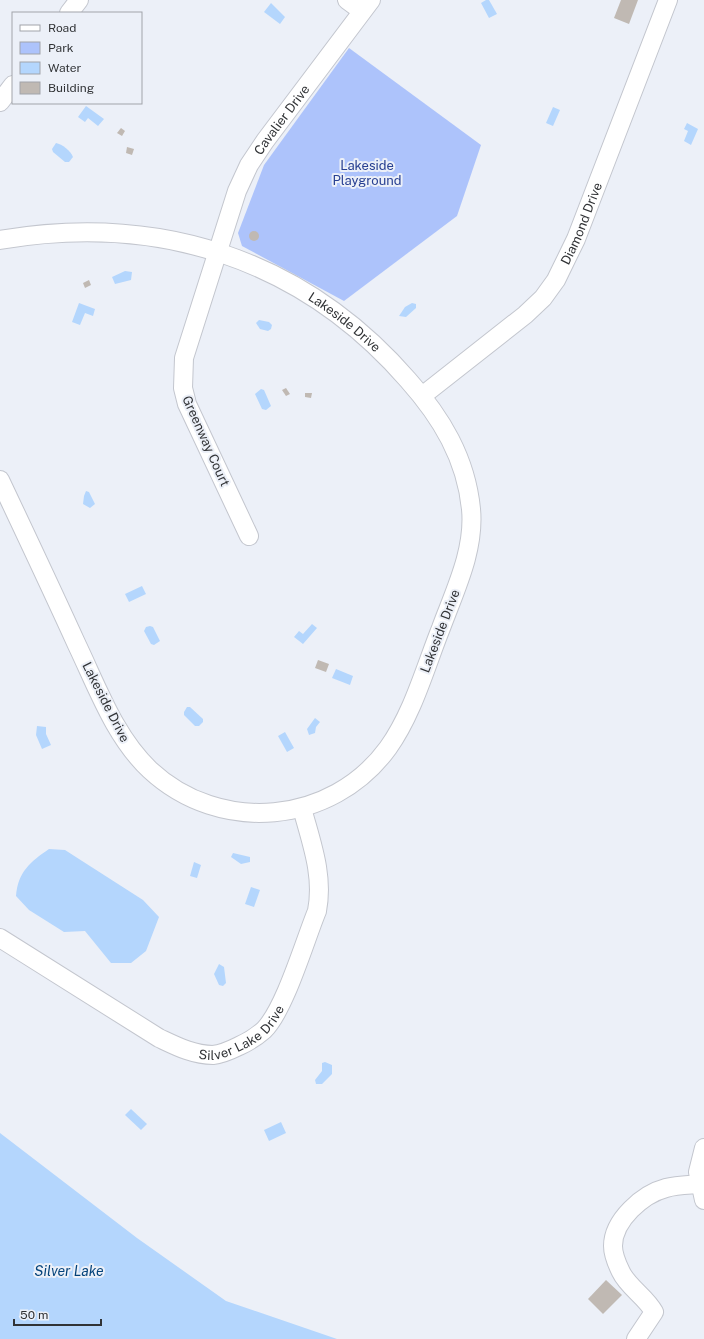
<svg xmlns="http://www.w3.org/2000/svg" width="704" height="1339" viewBox="0 0 704 1339" font-family="'Public Sans',sans-serif">
  <rect width="100%" height="100%" fill="#ecf0f8"/>
  <polygon fill="#adc3fb" points="349,48 481,145 457,216 344,301 242,246 238,233 264,165"/>
  <g fill="#b4d6fd">
    <polygon points="486,0 489,0 497,14 489,18 481,3"/>
    <polygon points="271,3 285,17 280,24 264,12"/>
    <polygon points="86,106 104,119 98,126 88,118 85,122 78,117"/>
    <polygon points="553,107 560,110 553,126 546,123"/>
    <polygon points="687,123 698,129 691,145 684,141 688,131 684,129"/>
    <path d="M56 143C62 144 71 151 73 157L69 162H65L53 152 52 149Z"/>
    <polygon points="125,271 132,272 131,280 115,284 112,277"/>
    <polygon points="79,303 95,309 93,316 85,313 80,325 72,322"/>
    <polygon points="412,303 416,304 416,308 406,317 399,316 405,307"/>
    <polygon points="259,320 269,322 272,325 271,329 268,331 260,329 256,323"/>
    <polygon points="261,389 264,390 271,406 266,410 262,409 255,394"/>
    <polygon points="86,491 89,492 95,504 90,508 83,504 84,496"/>
    <polygon points="142,586 146,594 129,602 125,594"/>
    <polygon points="312,624 317,628 303,644 294,637 299,631 303,634"/>
    <polygon points="150,626 153,627 160,641 154,645 151,644 144,631 146,627"/>
    <polygon points="336,669 353,676 350,685 332,678"/>
    <polygon points="187,707 190,707 203,719 203,722 199,726 195,726 184,715 184,712"/>
    <polygon points="315,718 320,722 316,727 315,733 309,735 307,729"/>
    <polygon points="37,726 46,727 46,734 51,745 42,749 36,735"/>
    <polygon points="285,732 294,748 287,752 278,736"/>
    <path d="M49 849 65 850 79 859 143 900 159 917 146 951 131 963H111L85 931 64 932 29 910 16 896C18 872 30 862 49 849Z"/>
    <polygon points="233,853 250,857 250,862 241,864 231,857"/>
    <polygon points="194,862 201,865 197,878 190,876"/>
    <polygon points="251,887 260,890 254,907 245,904"/>
    <polygon points="219,964 224,967 226,983 223,986 219,985 214,974"/>
    <polygon points="325,1062 332,1065 332,1074 322,1084 316,1084 315,1080 322,1071 322,1063"/>
    <polygon points="131,1109 147,1124 141,1130 125,1115"/>
    <polygon points="281,1122 286,1133 269,1141 264,1130"/>
    <polygon points="0,1133 137,1238 226,1301 337,1339 0,1339"/>
  </g>
  <g fill="#c0b9b3">
    <polygon points="621,0 638,0 629,24 614,18"/>
    <polygon points="121,128 125,131 122,136 117,133"/>
    <polygon points="127,147 134,149 132,155 126,153"/>
    <circle cx="254" cy="236" r="5"/>
    <polygon points="89,280 91,285 85,288 83,283"/>
    <polygon points="286,388 290,394 286,396 282,390"/>
    <polygon points="305,393 312,393 311,398 305,397"/>
    <polygon points="318,660 329,664 326,672 315,668"/>
    <polygon points="606,1280 622,1295 603,1314 588,1299"/>
  </g>
  <g fill="none" stroke-linecap="round" stroke-linejoin="round">
    <defs>
      <g id="minor">
        <polyline points="347,0 362,11"/>
        <polyline points="69,13 79,0"/>
        <polyline points="0,102 13,85"/>
        <path id="s1" d="M0 240C158 213 302 258 408 380 441 417 466 458 471 509 475 550 455 590 441 628 425 668 413 713 388 748 332 825 220 835 150 770 115 737 98 689 77 645 52 590 26 535 0 480"/>
        <path id="s2" d="M422 396 525 315 543 298 556 280 576 239 668 0"/>
        <path id="s3" d="M249 536 187 404 183 388 184 358 237 191 249 165 265 141 371 0"/>
        <path id="s4" d="M0 938 159 1038C176 1046 193 1055 213 1055 222 1054 231 1050 239 1046 248 1042 256 1037 264 1030 285 1009 305 940 317 911 324 875 311 842 302 808"/>
        <polyline points="704,1148 698,1172 704,1200"/>
        <path d="M636 1339 654 1312C646 1297 628 1287 621 1272 617 1264 613 1255 613 1246 613 1220 643 1194 666 1188 677 1185 689 1185 700 1184"/>
      </g>
    </defs>
    <use href="#minor" stroke="#c3c6ce" stroke-width="20"/>
    <use href="#minor" stroke="#fff" stroke-width="18"/>
  </g>
  <g text-anchor="middle" dominant-baseline="central" stroke-width="4" stroke-linejoin="round" paint-order="stroke">
    <g font-size="13" fill="#313336" stroke="#ecf0f8">
      <text stroke="none"><textPath href="#s3" startOffset="452">Cavalier Drive</textPath></text>
      <text stroke="none"><textPath href="#s2" startOffset="240">Diamond Drive</textPath></text>
      <text stroke="none"><textPath href="#s1" startOffset="366">Lakeside Drive</textPath></text>
      <text transform="translate(206 441) rotate(66)">Greenway Court</text>
      <text transform="translate(440 631) rotate(-69)">Lakeside Drive</text>
      <text transform="translate(106 702) rotate(63)">Lakeside Drive</text>
      <text stroke="none"><textPath href="#s4" startOffset="281">Silver Lake Drive</textPath></text>
    </g>
    <g font-size="13" fill="#284092" stroke="#ecf0f8">
      <text x="367" y="165">Lakeside<tspan x="367" dy="15">Playground</tspan></text>
    </g>
    <g font-size="14" font-style="italic" fill="#03427a" stroke="#ecf0f8">
      <text x="69" y="1271">Silver Lake</text>
    </g>
  </g>
  <rect x="12" y="12" width="130" height="92" fill="#ecf0f8" stroke="#a1a4aa"/>
  <rect x="20" y="25" width="20" height="6" fill="#ffffff" stroke="#a1a4aa"/>
  <text x="48" y="32" font-size="12" fill="#313336">Road</text>
  <rect x="20" y="42" width="20" height="12" fill="#adc3fb" stroke="#a1a4aa"/>
  <text x="48" y="52" font-size="12" fill="#313336">Park</text>
  <rect x="20" y="62" width="20" height="12" fill="#b4d6fd" stroke="#a1a4aa"/>
  <text x="48" y="72" font-size="12" fill="#313336">Water</text>
  <rect x="20" y="82" width="20" height="12" fill="#c0b9b3" stroke="#a1a4aa"/>
  <text x="48" y="92" font-size="12" fill="#313336">Building</text>
  <path d="M14 1319v6h87v-6" fill="none" stroke="#313336" stroke-width="2"/>
  <text x="20" y="1319" font-size="12" fill="#313336" stroke="#ecf0f8" stroke-width="3" paint-order="stroke">50 m</text>
</svg>
